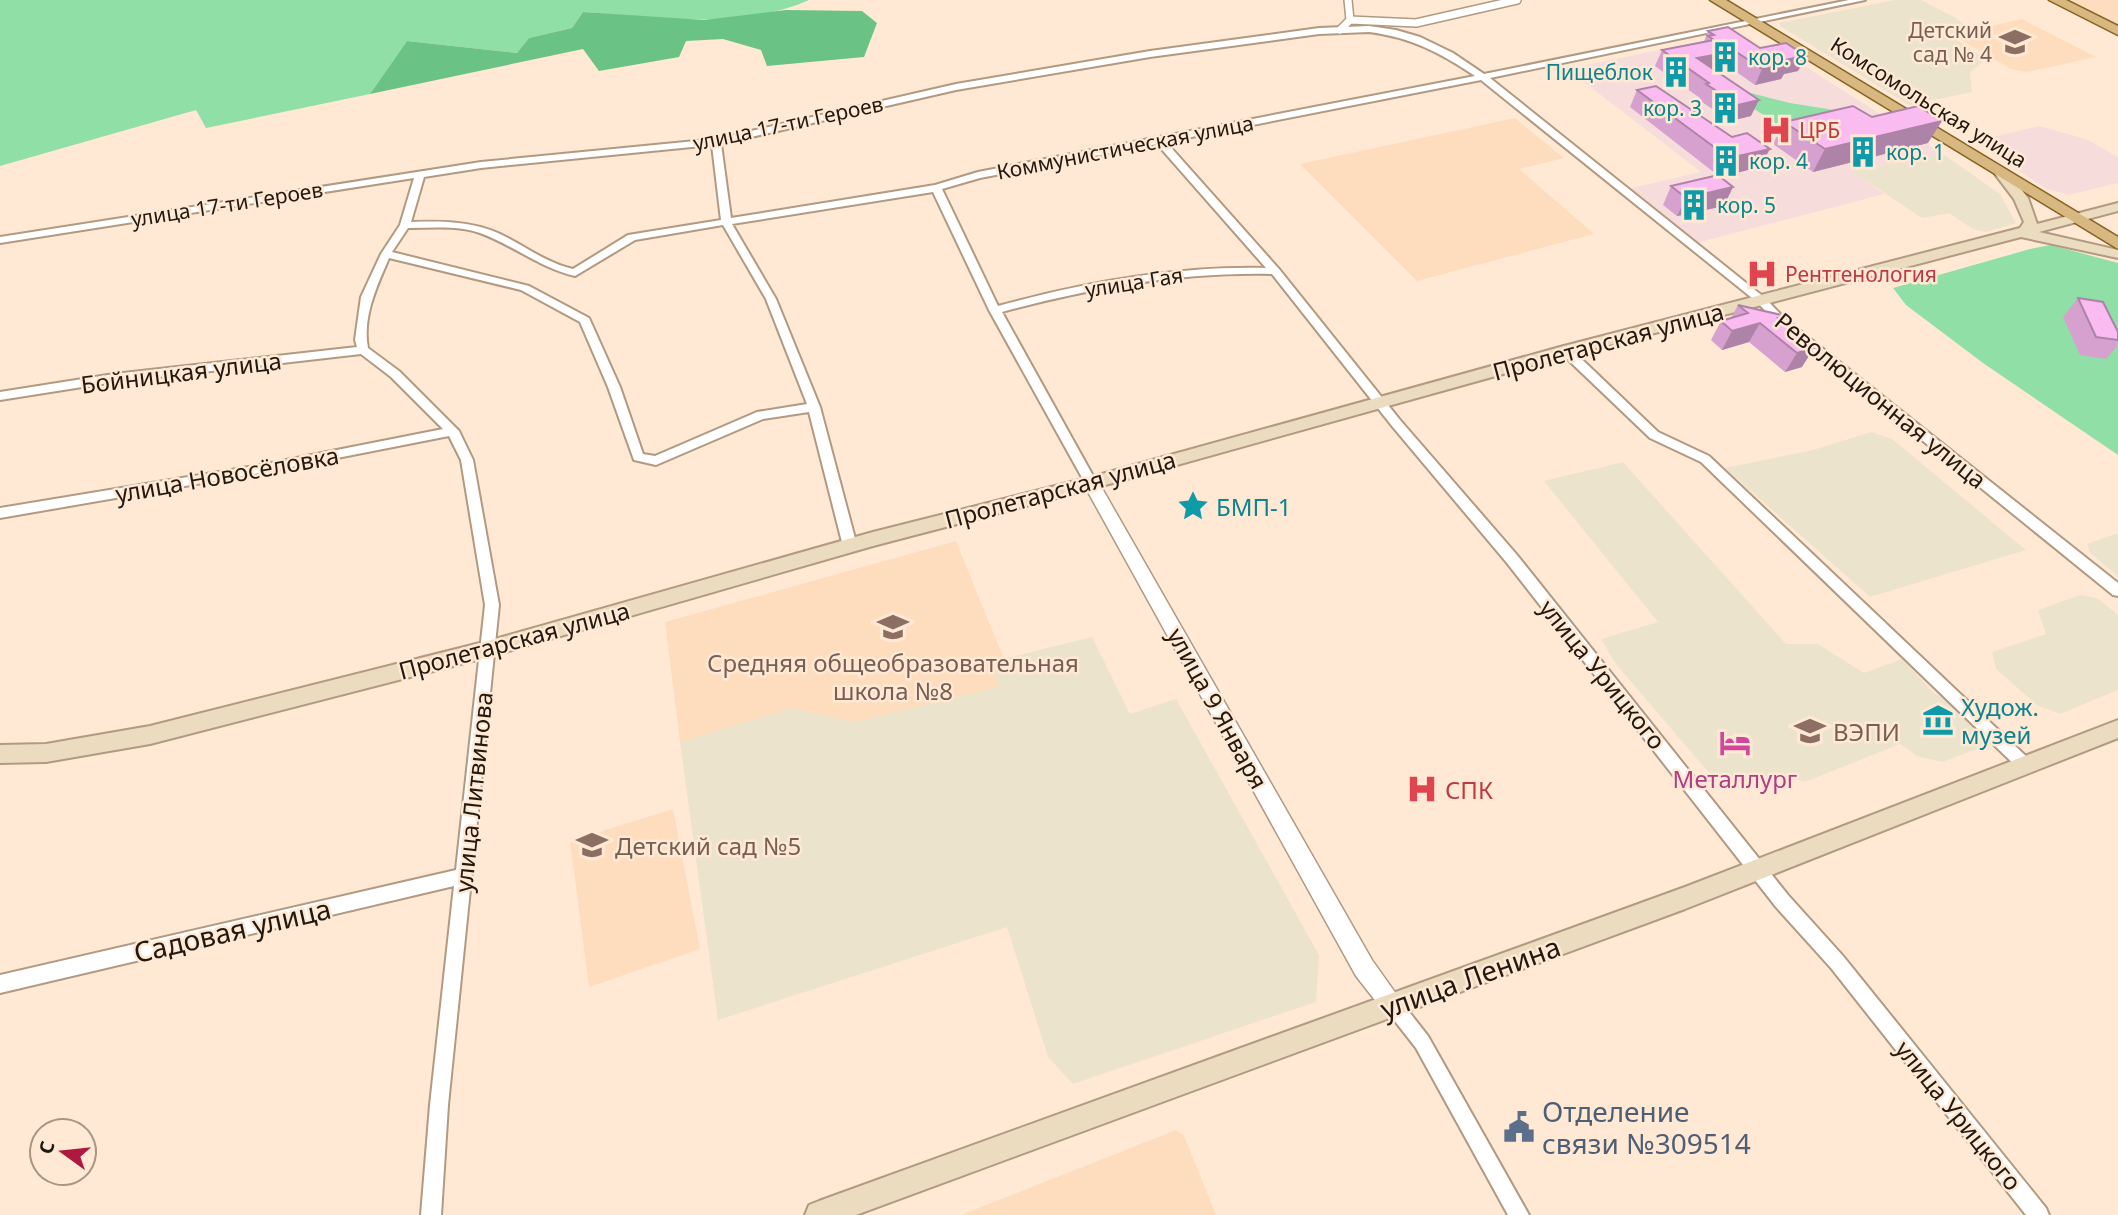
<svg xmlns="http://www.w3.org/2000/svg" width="2118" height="1215" viewBox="0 0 2118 1215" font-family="'Noto Sans',sans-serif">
  <rect width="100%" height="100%" fill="#ffe9d5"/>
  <g fill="#ece3cd">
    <polygon points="1895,0 1921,0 1956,18 1968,29 1949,35 1986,59 1970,72 1972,92 1909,105 1780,26 1779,23"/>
    <polygon points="1943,154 2000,194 2016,223 1986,232 1973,229 1949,213 1922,218 1851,171"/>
    <polygon points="1871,432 1892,439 2026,550 1870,597 1725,468 1813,450"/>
    <polygon points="1623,462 1786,644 1818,644 1864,673 1902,659 1935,694 1957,703 1986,731 1985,746 1942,762 1917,756 1900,744 1805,782 1783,776 1739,788 1715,780 1615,663 1601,639 1658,622 1544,481"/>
    <polygon points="2115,534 2118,534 2118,576 2090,553 2087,544"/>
    <polygon points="2080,595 2097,598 2118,615 2118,690 2060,714 2038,706 1996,669 1992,652 2046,634 2038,610"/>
    <polygon points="1092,637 1130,714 1176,699 1319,955 1316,1002 1073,1084 1048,1057 1007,927 718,1020 680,742 791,708 853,722 999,687 990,662"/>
  </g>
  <g fill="#feddbe">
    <polygon points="2066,0 2118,0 2118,25"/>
    <polygon points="2022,19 2096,57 2027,72 2011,69 1952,35"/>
    <polygon points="1515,118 1564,158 1519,169 1594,234 1417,281 1300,164"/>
    <polygon points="956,541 1004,659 991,662 999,687 853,722 791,708 680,742 665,622"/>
    <polygon points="673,809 700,949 589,987 570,841"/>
    <polygon points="1176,1130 1184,1136 1216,1215 961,1215"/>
  </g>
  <g fill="#f7dcdc">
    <polygon points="1722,37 1753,57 1781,51 1943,154 1852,171 1884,194 1696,243 1628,189 1701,172 1567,69"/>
    <polygon points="2039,126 2086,139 2118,157 2118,183 2069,195 2047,189 1983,148 1979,140"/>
  </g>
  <g fill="#8fdfa6">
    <path d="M0 0H809C739 31 656 17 583 12L572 28 529 38 517 53 407 41 370 94 206 128 196 110 0 166Z"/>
    <polygon points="1719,85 1790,103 1853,113 1787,131"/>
    <polygon points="2051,245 2118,263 2118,455 1983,363 1906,305 1893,288 2030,249"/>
  </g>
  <polygon fill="#6ac285" points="786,10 862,11 877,23 864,57 767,66 761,50 723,39 686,41 679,57 599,71 583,49 370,94 407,41 517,53 529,38 572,28 583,12 704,20"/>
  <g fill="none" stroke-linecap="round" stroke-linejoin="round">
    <defs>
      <g id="pedestrian">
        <polyline points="1348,0 1350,20"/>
        <polyline points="1340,30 1350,20 1416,23 1517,0"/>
      </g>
      <g id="minor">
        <path d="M1849 0H1865L1490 78 1765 298 1783 317 2118 583V596L2113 595 1775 321 1757 302 1481 80 1166 142 1279 269 1400 420 1517 555 1788 895 1843 956 2046 1208 2049 1215H2026L1831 968 1776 907 1507 563 1392 426 1272 274C1179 272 1091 288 1002 312L1097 483 1091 488 1085 483 989 310 933 192 732 224 776 299 820 407 857 546 850 551 843 546 809 412 763 419 656 465 634 460 608 387 580 322 521 290 389 258C377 286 362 317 368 348L399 371 459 431 473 460 499 605 448 1105 441 1215H421L430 1105 454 886 0 993V975L456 870 485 605 461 460 449 436 266 472 0 518V508L266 464 443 429 391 377 361 354 114 382 0 400V392L114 374 357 347 355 340 361 297 381 254 400 225 414 178 0 243V237L481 162 716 139 956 84 1150 51 1319 28 1369 26 1396 30 1420 37 1453 53 1484 74ZM1369 32C1410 37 1441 53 1475 76L978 172 935 185 731 218 721 144 956 90 1150 57 1319 34ZM1157 144 1266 268C1175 266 1086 282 998 306L942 189 980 178ZM712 145 721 220 628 235 573 269C546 263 524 245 498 233 470 221 441 221 411 222L424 177 481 168ZM723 225 766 299 807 404 757 412 655 456 643 454 620 387 589 318 529 286 392 252 408 228C432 228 457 225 480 233 513 245 540 268 575 276L635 240Z"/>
        <polygon points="1566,347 1570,348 1658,432 1709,456 2031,761 2034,766 2031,771 2026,773 2021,771 1701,462 1650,438 1562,354 1560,351"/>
        <polygon points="1393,996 1399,999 1428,1036 1529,1215 1508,1215 1416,1048 1387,1011 1384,1005 1387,999"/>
      </g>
      <polygon id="tertiary" points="1091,477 1099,483 1372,960 1404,1005 1401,1013 1393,1016 1385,1013 1356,976 1083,483"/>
      <g id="secondary">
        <polygon points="2002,170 2007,171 2028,198 2037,224 2118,203 2118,211 2039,232 2118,250 2118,258 2021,237 1571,355 1091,489 873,546 488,657 150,744 46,762 0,763 0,745 46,744 150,726 488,641 873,532 1091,477 1560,347 2020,228 2024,222 2014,199 1995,174"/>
        <polygon points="2118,720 2118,738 1685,909 856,1215 805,1215 809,1205 819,1201 1685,887"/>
      </g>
      <g id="primary">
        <polygon points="1710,0 1726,0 2118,237 2118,249"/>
        <polygon points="2049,0 2066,0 2118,26 2118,35"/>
      </g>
    </defs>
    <use href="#pedestrian" stroke="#b29981" stroke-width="10"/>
    <use href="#minor" stroke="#b29981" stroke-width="4"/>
    <use href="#tertiary" stroke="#b29981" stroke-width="3"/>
    <use href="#secondary" stroke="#b29981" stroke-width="4"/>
    <use href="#primary" stroke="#866222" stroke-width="3"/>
    <use href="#pedestrian" stroke="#fff" stroke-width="7"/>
    <use href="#minor" fill="#fff" fill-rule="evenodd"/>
    <use href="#tertiary" fill="#fff" fill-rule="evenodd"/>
    <use href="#secondary" fill="#ebdcbf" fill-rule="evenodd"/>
    <use href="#primary" fill="#d7b880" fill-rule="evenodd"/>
  </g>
  <g fill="#d6a1ce">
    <polygon points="1708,31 1760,48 1806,56 1798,71 1784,74 1781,79 1755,85 1728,66 1713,69 1751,116 1730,121 1699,100 1700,98 1655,66 1662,50 1704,42"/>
    <polygon points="1637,90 1760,167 1720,177 1630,107"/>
    <polygon points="1872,117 1928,143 1813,172 1773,144 1784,122"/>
    <polygon points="1671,186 1724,206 1677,216 1663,205"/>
    <polygon points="2078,298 2118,332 2118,345 2106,359 2080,355 2063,317"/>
    <polygon points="1738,305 1782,321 1802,367 1785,372 1749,342 1722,350 1711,340 1721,321 1731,318"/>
  </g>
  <g fill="#ae83a8">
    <polygon points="1735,51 1728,66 1694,73 1697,58"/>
    <polygon points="1806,56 1798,71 1784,74 1781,79 1755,85 1762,69 1784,60"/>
    <polygon points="1759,100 1751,116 1730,121 1738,105"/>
    <polygon points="1942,121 1928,143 1813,172 1825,149"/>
    <polygon points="1770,149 1760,167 1720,177 1729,158"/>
    <polygon points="1733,187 1724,206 1677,216 1686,198"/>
    <polygon points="1760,323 1749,342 1722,350 1732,331"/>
    <polygon points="1814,348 1802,367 1785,372 1797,353"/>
  </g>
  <g fill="#f9bbf0" stroke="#ae83a8" stroke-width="2">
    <polygon points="1728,27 1760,48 1786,43 1806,56 1784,60 1789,64 1762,69 1735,51 1697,58 1759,100 1738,105 1706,84 1709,83 1662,50 1714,40 1708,36 1714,35 1708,31"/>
    <polygon points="1656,86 1732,137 1747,133 1770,149 1729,158 1637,90"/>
    <polygon points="1853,106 1872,117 1918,106 1942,121 1825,149 1784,122"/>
    <polygon points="1718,175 1733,187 1686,198 1671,186"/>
    <polygon points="2078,298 2103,302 2118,332 2118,340 2096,337"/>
    <polygon points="1738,305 1786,316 1778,318 1814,348 1797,353 1760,323 1732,331 1721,321 1748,313"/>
  </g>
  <defs>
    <symbol id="school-bare" viewBox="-9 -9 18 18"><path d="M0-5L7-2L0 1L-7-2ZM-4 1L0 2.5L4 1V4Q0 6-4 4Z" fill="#8d6e63" stroke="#ffe9d5" stroke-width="2.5" paint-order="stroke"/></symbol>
    <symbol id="building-bare" viewBox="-9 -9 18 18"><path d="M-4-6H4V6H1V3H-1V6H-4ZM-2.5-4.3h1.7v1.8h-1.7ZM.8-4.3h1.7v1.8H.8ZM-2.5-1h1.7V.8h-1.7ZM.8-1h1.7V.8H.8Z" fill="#0f9aa8" stroke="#ffe9d5" stroke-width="2.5" paint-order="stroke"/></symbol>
    <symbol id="hospital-bare" viewBox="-9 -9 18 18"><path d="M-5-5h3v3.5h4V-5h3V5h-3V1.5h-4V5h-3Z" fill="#e0444e" stroke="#ffe9d5" stroke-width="2.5" paint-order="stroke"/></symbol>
    <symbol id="sight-bare" viewBox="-9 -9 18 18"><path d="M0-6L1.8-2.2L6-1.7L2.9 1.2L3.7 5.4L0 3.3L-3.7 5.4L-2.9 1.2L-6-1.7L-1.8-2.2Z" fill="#0f9aa8" stroke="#ffe9d5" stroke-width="2.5" paint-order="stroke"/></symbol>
    <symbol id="museum-bare" viewBox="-9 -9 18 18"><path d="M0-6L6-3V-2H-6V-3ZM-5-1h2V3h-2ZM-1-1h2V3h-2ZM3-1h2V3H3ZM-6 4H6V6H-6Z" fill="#0f9aa8" stroke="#ffe9d5" stroke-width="2.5" paint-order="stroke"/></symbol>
    <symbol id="university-bare" viewBox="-9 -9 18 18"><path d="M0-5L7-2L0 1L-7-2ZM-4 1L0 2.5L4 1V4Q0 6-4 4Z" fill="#8d6e63" stroke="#ffe9d5" stroke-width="2.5" paint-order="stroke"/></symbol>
    <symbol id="hotel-bare" viewBox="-9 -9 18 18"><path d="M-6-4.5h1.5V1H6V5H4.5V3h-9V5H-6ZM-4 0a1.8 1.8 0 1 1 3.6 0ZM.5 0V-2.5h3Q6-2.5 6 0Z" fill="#d1479c" stroke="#ffe9d5" stroke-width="2.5" paint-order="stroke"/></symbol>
    <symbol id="civic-bare" viewBox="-9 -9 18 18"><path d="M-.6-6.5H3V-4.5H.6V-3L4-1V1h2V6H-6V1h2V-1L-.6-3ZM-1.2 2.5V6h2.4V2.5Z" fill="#5c6f8a" stroke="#ffe9d5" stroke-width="2.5" paint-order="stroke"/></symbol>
  </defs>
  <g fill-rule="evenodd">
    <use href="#school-bare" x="1993" y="20" width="44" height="44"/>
    <use href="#building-bare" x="1703" y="35" width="44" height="44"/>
    <use href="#building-bare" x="1654" y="50" width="44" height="44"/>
    <use href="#building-bare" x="1703" y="86" width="44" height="44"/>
    <use href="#hospital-bare" x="1754" y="108" width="44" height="44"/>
    <use href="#building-bare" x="1841" y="130" width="44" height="44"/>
    <use href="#building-bare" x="1704" y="139" width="44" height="44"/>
    <use href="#building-bare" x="1672" y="183" width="44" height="44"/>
    <use href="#hospital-bare" x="1740" y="252" width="44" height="44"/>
    <use href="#sight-bare" x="1171" y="484" width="44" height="44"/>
    <use href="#school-bare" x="871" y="605" width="44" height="44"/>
    <use href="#museum-bare" x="1916" y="698" width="44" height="44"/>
    <use href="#university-bare" x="1788" y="709" width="44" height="44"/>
    <use href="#hotel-bare" x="1713" y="721" width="44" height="44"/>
    <use href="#hospital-bare" x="1400" y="767" width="44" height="44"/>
    <use href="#school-bare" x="570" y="823" width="44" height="44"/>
    <use href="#civic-bare" x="1497" y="1105" width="44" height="44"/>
  </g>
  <g text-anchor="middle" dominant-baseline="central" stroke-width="5" stroke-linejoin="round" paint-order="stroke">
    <g font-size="21" fill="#785e54" stroke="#ffe9d5" text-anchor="end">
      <text x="1992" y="30">Детский<tspan x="1992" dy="24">сад № 4</tspan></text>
    </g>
    <g font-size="21" fill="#0d838f" stroke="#ffe9d5" text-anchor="start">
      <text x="1748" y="57">кор. 8</text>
      <text x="1653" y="72" text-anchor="end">Пищеблок</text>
      <text x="1702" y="108" text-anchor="end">кор. 3</text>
      <text x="1886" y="152">кор. 1</text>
      <text x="1749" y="161">кор. 4</text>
      <text x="1717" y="205">кор. 5</text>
    </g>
    <g font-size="21" fill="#221910" stroke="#ffe9d5">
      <text transform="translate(1929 102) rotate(32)">Комсомольская улица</text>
      <text transform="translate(788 123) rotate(-12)">улица 17-ти Героев</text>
      <text transform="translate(1125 147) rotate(-11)">Коммунистическая улица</text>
      <text transform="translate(227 204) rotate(-9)">улица 17-ти Героев</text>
      <text transform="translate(1134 282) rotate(-9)">улица Гая</text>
    </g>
    <g font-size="21" fill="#be3a42" stroke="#ffe9d5" text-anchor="start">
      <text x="1799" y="130">ЦРБ</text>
      <text x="1785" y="274">Рентгенология</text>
    </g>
    <g font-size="24" fill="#221910" stroke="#ffe9d5">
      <text transform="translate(1608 341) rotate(-15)">Пролетарская улица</text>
      <text transform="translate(181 372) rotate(-7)">Бойницкая улица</text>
      <text transform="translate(1881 400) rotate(39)">Революционная улица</text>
      <text transform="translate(227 474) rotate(-10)">улица Новосёловка</text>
      <text transform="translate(1060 489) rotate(-15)">Пролетарская улица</text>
      <text transform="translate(514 640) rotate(-15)">Пролетарская улица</text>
      <text transform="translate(1603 674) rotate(51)">улица Урицкого</text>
      <text transform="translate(1218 708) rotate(61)">улица 9 Января</text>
      <text transform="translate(473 792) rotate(-84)">улица Литвинова</text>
      <text transform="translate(1959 1115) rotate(51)">улица Урицкого</text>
    </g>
    <g font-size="24" fill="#0d838f" stroke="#ffe9d5" text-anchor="start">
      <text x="1216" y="506">БМП-1</text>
      <text x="1961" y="706">Худож.<tspan x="1961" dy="28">музей</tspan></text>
    </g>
    <g font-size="24" fill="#785e54" stroke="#ffe9d5" text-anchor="start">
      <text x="893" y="662" text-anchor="middle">Средняя общеобразовательная<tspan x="893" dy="28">школа №8</tspan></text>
      <text x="1833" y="731">ВЭПИ</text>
      <text x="615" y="845">Детский сад №5</text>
    </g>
    <g font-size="24" fill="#b23c85" stroke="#ffe9d5">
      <text x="1735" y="778">Металлург</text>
    </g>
    <g font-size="24" fill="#be3a42" stroke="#ffe9d5" text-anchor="start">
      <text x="1445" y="789">СПК</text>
    </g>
    <g font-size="28" fill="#221910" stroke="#ffe9d5">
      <text transform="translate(232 930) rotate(-13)">Садовая улица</text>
      <text transform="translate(1470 977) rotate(-20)">улица Ленина</text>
    </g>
    <g font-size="28" fill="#4e5e75" stroke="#ffe9d5" text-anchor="start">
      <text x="1542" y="1111">Отделение<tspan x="1542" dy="32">связи №309514</tspan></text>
    </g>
  </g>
  <g transform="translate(63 1152) rotate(285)"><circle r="33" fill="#ffe9d5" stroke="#a79686" stroke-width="2"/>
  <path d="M0-5L12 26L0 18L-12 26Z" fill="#ae1a3f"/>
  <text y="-10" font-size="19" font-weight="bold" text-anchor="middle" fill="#221910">С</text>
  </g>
</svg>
